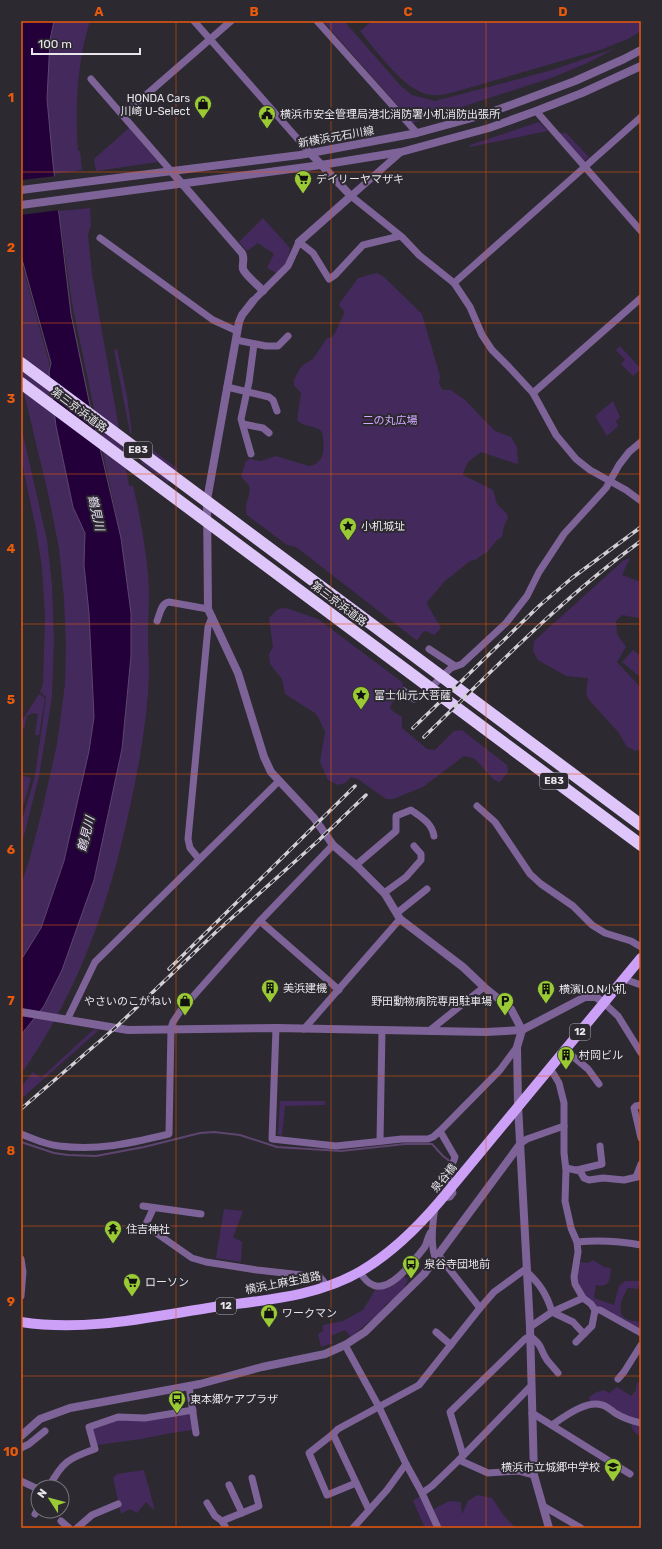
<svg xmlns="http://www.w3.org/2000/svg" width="662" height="1549" viewBox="0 0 662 1549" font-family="Rubik,'Noto Sans JP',sans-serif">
  <rect width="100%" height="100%" fill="#2c2930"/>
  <g fill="#442a5c">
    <path d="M54 21H90C77 62 75 108 78 151H80L82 170 54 174C47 124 43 71 54 21Z"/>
    <polygon points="323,21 344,21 401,86 412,95 435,101 552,70 616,48 587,63 554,77 413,123"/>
    <path d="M372 21H641V31L630 38 603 49 451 93C445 94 438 96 432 95 406 94 376 50 360 31Z"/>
    <polygon points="539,122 548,131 470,147 470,145"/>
    <polygon points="129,128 158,162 96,171 94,159"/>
    <polygon points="560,133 566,133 589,157 584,161"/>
    <path d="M90 208 91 225 88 235 92 274 129 486H133C140 515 145 545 148 574 150 595 148 615 148 636 148 649 149 663 149 676 147 721 139 767 129 811 109 905 77 995 21 1074V1035L44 1006 94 880 122 749 131 656V613L121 538 72 303 59 211Z"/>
    <path d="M263 218 290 248C289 259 285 265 277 273L267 268 274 254 258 243 247 251 239 242Z"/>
    <polygon points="21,261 49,362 49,372 56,426 73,507 85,533 84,565 89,613 94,717 89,751 64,861 41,928 21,960 21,884 29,861 42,811 57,744 65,684 66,643 64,599 59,548 48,493 21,381"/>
    <path d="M377 273 384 277 422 314 440 376 439 384 443 390H451L465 400 495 431 511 437 517 447 518 463 517 464 481 452 468 462 463 473V475L493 490 497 504 507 514 508 518 504 526 502 537 497 540 488 551 475 560 470 561 445 581 427 602V604L441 628 434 635 426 631 423 632 418 639 416 640 296 547 287 545 247 515C243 505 252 495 249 486 248 482 243 481 241 476L246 461 250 459 261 461 276 456 309 466C323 464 325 451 323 439 323 436 323 433 320 430 313 425 303 427 297 420L301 393 294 385V380L299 370 303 365 313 359 327 338 332 337 335 333 344 314V311L340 307 339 304 358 278Z"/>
    <polygon points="620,346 641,369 633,376 621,364 625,360 616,350"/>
    <polygon points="117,349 127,396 132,434 130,433 114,350"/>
    <polygon points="613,401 620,417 616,421 618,426 607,436 595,416"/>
    <polygon points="21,426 47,540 52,585 54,641 52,697 39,776 21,847 21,824 35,776 46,697 40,692 43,684 45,617 42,568 36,529 21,458"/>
    <polygon points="151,449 178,469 168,483 141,463"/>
    <polygon points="630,558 622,575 641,582 641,620 639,618 622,615 616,621 617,634 626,647 617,662 641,688 641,749 636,751 627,747 619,733 590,701 586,694 588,678 566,676 538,660 533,651 534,641 624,560"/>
    <polygon points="286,608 318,619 402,682 403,686 390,707 391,710 402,717 402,728 427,749 435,750 454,731 462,730 507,765 508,772 500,782 494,780 475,759 464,756 423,787 393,799 386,799 358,779 351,777 345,783 338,785 328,780 320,762 325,732 318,717 315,713 285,694 282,679 270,664 269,654 273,647 269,618 278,609"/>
    <polygon points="633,650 640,655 641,654 641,678 622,662"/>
    <polygon points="39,694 45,698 39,735 35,735 38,714 31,713 30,715 27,715 24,729 21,728 21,722"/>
    <polygon points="21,775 31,778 21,814"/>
    <polygon points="94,1029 99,1030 21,1099 21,1087 33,1072 41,1078"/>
    <polygon points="280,1101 325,1101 325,1105 285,1106 282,1136 278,1134"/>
    <polygon points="224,1209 243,1211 233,1237 242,1242 241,1262 216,1258"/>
    <path d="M593 1260 604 1267 611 1268C610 1280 610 1288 596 1285L594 1298 614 1305 619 1286 625 1281H640L638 1289 628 1288C622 1297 614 1316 629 1320 634 1322 636 1320 641 1323V1331L596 1307 584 1296 576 1277 579 1262 588 1263Z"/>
    <polygon points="401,1275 408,1279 404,1288 394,1299 386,1304 380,1312 351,1337 345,1330 331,1336 333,1343 321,1347 318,1334 323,1331 323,1325 343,1321 363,1310 375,1290 389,1287"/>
    <path d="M637 1382 641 1383V1444L639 1443 640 1436C632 1431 631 1428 631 1418L590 1402 589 1397 597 1392 604 1390 609 1393 617 1387 631 1396 636 1390Z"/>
    <polygon points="190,1413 193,1430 171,1433 141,1439 97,1445 93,1429 119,1420"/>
    <polygon points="144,1470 155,1511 146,1502 137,1513 130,1509 121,1514 113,1478 117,1474"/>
    <polygon points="477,1495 492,1498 504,1516 516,1528 425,1528 413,1501 420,1496 428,1512 449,1501 461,1502 462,1514 468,1501"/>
  </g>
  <polygon fill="#23003a" stroke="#5e456f" points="21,21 54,21 50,40 47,99 53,164 71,314 89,401 121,538 131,613 131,656 122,749 94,880 62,970 44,1006 21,1035 21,960 41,928 64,861 89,751 94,717 89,613 84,565 85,533 73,507 56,426 49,372 51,363 21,256"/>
  <polygon fill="#2c2930" points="56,176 60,210 21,215 21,180"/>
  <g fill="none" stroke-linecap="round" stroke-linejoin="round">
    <polyline stroke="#5e456f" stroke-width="2" points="21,1142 54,1153 68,1155 96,1156 144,1147 200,1133 214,1132 240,1135 277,1147 341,1151 405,1144 432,1144 443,1156 457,1167"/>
    <g stroke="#7d6398" stroke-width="7">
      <polyline points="194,21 311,154"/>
      <polyline points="317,21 417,133"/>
      <polyline points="91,79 171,171"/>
      <polyline points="536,111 641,231"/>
      <polyline points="123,115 231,21"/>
      <polyline points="401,152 351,196 402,237 419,255 454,283 470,307 482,335 492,350 509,367 533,393 556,435 576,459 590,470 626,490 641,501"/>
      <polyline points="100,238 213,320 237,331"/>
      <polyline points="454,283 641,117"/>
      <polyline points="253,301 288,266 299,242 313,253 329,279 335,275 363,245 400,236"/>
      <polyline points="236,340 266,346 278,346 288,336"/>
      <polyline points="227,387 269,397 273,400 277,411"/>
      <polyline points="533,393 641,298"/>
      <polyline points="243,424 263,428 269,433"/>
      <polyline points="251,454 241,419 249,382 254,344"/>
      <path d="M157 621C160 614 161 603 169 602L208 609"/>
      <polyline points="429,649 455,666"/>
      <polyline points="404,691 414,699 422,696 451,668 462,664 506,623 527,596 539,572 564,534 606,488 619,465 629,452 641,442"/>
      <polyline points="477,806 495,822 530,874 541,884 573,906 592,925 605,933 631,941 641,947"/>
      <polyline points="199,859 190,848 188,839 208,627 212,617"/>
      <path d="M356 865 396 831V816L411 810C421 817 432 823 434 836"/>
      <polyline points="384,893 406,877 421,860 421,854 414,846"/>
      <polyline points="397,913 427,889"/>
      <polyline points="260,921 339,990"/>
      <polyline points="624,979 641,985"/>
      <polyline points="604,1003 618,1016 641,1053"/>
      <polyline points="67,1020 95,962 279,781"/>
      <polyline points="276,1028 272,1139 336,1146 402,1139 428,1139 433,1137 440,1131 500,1070 517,1047"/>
      <polyline points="304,1029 400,919"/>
      <polyline points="429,1031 484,987"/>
      <polyline points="565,1050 588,1069 599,1084"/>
      <polyline points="550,1068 559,1083 564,1103 564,1153 566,1170 565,1201 571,1228 577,1242 578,1252 574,1277 575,1284 583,1298"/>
      <polyline points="641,1105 636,1106 634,1108 641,1138"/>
      <path d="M440 1131 455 1157C454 1163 450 1166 448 1171 446 1178 452 1187 453 1193L450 1197 441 1198"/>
      <path d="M21 1134C33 1139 47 1145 59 1146 99 1151 131 1143 169 1134L171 1028 173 1022 181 1010 260 921 333 845"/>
      <polyline points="380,1141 382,1030"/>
      <polyline points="521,1143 527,1139 564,1126"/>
      <polyline points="566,1168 580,1171 584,1178 589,1180 603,1178 624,1180 641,1176"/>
      <polyline points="577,1170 602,1164 600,1146"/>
      <polyline points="636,1177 641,1164"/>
      <polyline points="143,1206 201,1214"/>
      <path d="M435 1207C433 1220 430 1247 436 1259"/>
      <polyline points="153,1209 146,1224 149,1228 192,1258 206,1262 257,1270 320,1277 327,1286"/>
      <path d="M577 1242C599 1240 619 1241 641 1245"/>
      <polyline points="439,1256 480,1308"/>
      <polyline points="21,1259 23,1272 21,1296"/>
      <path d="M360 1272C363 1277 367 1283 373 1285 391 1293 414 1260 424 1248 428 1243 427 1235 432 1231"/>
      <path d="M527 1272C540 1284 547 1295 552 1312L573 1322 584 1334"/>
      <polyline points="595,1310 600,1310 641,1333"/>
      <polyline points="530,1327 552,1312 583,1298 591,1304 595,1310 592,1326 576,1342"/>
      <polyline points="436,1332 451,1345"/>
      <polyline points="345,1345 379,1407 406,1464 422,1493 438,1528"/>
      <polyline points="618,1379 624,1372 641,1345"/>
      <polyline points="189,1386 196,1433"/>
      <polyline points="532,1413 630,1474"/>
      <path d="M552 1425C564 1417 586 1400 602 1405 607 1406 611 1410 615 1413 623 1418 632 1421 641 1423"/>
      <polyline points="333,1434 309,1453 327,1495 356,1483"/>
      <polyline points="21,1448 29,1444 45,1431"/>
      <path d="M463 1455 450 1412 525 1339 530 1336C544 1347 539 1348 547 1360 551 1365 555 1369 558 1373"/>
      <polyline points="459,1460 488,1473 519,1471 534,1475"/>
      <polyline points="21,1481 38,1489"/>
      <polyline points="229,1485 242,1513"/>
      <path d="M49 1487C62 1462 69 1458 95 1449L89 1427 118 1417 145 1418 193 1410"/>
      <polyline points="422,1493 432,1486 459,1460 531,1386"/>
      <polyline points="207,1503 215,1516 222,1521 226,1528"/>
      <polyline points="543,1506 581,1528"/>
      <polyline points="369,1510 333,1434 338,1429 419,1385 480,1308 494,1292 527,1268"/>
      <polyline points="35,1514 38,1509"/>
      <polyline points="61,1521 69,1528"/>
      <polyline points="222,1521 259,1506 252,1478"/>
      <polyline points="77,1528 92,1515 118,1504"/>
      <polyline points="353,1528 387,1490 406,1464"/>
    </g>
    <g stroke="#7d6398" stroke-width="8">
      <path d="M171 171 242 253C245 259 242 263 243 269 245 275 259 286 263 291"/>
      <polyline points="21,190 300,155 417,133 483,115 527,99 575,81 624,59 641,50"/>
      <polyline points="21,205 321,165 401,152 489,128 536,111 582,93 641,66"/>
      <polyline points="299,242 351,196 311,154"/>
      <polyline points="253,301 242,315 239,322 207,500 208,609 238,673 264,757 271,772 314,818 333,845 356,865 385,894 400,919 463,967 484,987 511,1009 522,1030 517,1047 518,1105 530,1327 534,1475 549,1528"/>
      <polyline points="21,1012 128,1030 276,1028 486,1032 522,1030 585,997 596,997 604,1003"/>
      <polyline points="21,1436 40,1419 70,1408 200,1384 262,1367 325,1354 345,1345 365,1332 424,1274 521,1143"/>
    </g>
    <path stroke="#cca0f7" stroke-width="10" d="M21 1322C86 1332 150 1317 214 1307 263 1300 317 1297 361 1271 392 1253 417 1228 440 1201L641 958"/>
    <g stroke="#dfc6fa" stroke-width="12">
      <polyline points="21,363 641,825"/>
      <polyline points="21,383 641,845"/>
    </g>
    <defs>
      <g id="rail">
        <polyline points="413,728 539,606 572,578 641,527"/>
        <path d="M424 737C494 669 562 598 641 541"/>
        <polyline points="169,969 355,786"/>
        <polyline points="21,1109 115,1028 216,932 318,841 366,795"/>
      </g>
    </defs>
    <use href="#rail" stroke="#d2d0d5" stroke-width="3.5"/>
    <use href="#rail" stroke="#2c2930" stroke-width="2" stroke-dasharray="6" stroke-linecap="butt"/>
  </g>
  <path fill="none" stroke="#e8590c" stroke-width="1" stroke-opacity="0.55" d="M176 21V1528M331 21V1528M486 21V1528M21 172H641M21 323H641M21 474H641M21 624H641M21 774H641M21 925H641M21 1076H641M21 1226H641M21 1376H641"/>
  <defs>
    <symbol id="shop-pin" viewBox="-11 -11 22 30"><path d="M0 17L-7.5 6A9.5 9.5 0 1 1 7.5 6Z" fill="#9acb35" stroke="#2c2930"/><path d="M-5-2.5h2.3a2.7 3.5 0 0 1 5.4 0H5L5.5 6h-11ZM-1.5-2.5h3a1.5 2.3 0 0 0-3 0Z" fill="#111"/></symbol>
    <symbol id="civic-pin" viewBox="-11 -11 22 30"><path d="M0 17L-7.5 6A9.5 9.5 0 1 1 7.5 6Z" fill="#9acb35" stroke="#2c2930"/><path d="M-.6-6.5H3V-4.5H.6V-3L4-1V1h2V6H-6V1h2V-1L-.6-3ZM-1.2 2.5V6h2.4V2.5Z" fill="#111"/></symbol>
    <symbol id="supermarket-pin" viewBox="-11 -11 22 30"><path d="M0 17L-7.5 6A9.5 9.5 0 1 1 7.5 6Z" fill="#9acb35" stroke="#2c2930"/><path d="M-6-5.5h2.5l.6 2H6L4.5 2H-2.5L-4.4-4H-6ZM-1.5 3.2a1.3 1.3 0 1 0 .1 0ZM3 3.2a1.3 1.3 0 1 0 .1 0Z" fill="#111"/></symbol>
    <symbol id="sight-pin" viewBox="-11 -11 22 30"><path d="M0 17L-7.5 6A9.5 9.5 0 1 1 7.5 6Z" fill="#9acb35" stroke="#2c2930"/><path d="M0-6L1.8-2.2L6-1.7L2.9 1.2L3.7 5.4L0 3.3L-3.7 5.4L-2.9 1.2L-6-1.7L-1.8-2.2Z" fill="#111"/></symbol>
    <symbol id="building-pin" viewBox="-11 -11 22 30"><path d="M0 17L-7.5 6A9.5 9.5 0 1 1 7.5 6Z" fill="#9acb35" stroke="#2c2930"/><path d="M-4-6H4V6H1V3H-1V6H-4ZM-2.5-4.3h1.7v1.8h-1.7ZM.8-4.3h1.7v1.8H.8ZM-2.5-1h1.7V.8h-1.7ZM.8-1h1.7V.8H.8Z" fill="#111"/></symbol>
    <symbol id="parking-pin" viewBox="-11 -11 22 30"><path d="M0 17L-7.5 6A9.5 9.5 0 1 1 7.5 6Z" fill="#9acb35" stroke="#2c2930"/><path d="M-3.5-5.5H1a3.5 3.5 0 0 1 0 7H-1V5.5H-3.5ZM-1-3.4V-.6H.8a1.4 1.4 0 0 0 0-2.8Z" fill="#111"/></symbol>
    <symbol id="temple-pin" viewBox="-11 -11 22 30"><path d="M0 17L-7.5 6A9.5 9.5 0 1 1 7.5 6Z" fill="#9acb35" stroke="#2c2930"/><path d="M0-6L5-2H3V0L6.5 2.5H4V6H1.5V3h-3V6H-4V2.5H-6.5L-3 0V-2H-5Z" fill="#111"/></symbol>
    <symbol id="bus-pin" viewBox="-11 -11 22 30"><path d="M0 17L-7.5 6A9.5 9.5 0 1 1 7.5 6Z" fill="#9acb35" stroke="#2c2930"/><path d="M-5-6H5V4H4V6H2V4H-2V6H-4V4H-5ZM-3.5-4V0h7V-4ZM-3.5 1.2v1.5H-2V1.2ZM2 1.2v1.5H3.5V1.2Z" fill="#111"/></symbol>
    <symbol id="school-pin" viewBox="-11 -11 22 30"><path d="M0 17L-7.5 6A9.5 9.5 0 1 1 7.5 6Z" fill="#9acb35" stroke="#2c2930"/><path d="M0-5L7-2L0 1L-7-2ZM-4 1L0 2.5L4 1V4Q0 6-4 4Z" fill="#111"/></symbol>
  </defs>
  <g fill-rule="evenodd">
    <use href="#shop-pin" x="193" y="94" width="20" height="27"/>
    <use href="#civic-pin" x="257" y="104" width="20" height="27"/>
    <use href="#supermarket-pin" x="293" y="169" width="20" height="27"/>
    <use href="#sight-pin" x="338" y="516" width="20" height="27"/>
    <use href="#sight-pin" x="351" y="685" width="20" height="27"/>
    <use href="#building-pin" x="260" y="978" width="20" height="27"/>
    <use href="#building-pin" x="536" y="979" width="20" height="27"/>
    <use href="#shop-pin" x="175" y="991" width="20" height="27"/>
    <use href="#parking-pin" x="495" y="991" width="20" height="27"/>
    <use href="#building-pin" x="556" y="1045" width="20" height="27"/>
    <use href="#temple-pin" x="103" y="1219" width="20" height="27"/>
    <use href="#bus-pin" x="401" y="1254" width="20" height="27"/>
    <use href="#supermarket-pin" x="122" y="1272" width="20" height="27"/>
    <use href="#shop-pin" x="259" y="1303" width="20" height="27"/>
    <use href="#bus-pin" x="167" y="1389" width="20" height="27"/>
    <use href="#school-pin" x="603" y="1457" width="20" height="27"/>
  </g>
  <g text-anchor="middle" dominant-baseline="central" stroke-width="4" stroke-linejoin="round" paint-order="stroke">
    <g fill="#2c2930" stroke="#b0adb3" stroke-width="1">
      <rect x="124" y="442" width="28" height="16" rx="3"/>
      <rect x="540" y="773" width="28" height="16" rx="3"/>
      <rect x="570" y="1024" width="20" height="16" rx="3"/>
      <rect x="216" y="1298" width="20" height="16" rx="3"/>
    </g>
    <g font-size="10" font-weight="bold" fill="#e8e6eb">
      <text x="138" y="450">E83</text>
      <text x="554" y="781">E83</text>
      <text x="580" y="1032">12</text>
      <text x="226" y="1306">12</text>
    </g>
    <g font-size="11" fill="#e8e6eb" stroke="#2c2930" text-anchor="start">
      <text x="190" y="98" text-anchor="end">HONDA Cars<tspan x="190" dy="13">川崎 U-Select</tspan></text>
      <text x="280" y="114">横浜市安全管理局港北消防署小机消防出張所</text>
      <text x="316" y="179">デイリーヤマザキ</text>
      <text x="361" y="526">小机城址</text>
      <text x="374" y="695">富士仙元大菩薩</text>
      <text x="283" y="988">美浜建機</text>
      <text x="559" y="989">横濱I.O.N小机</text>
      <text x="172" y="1001" text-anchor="end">やさいのこがねい</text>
      <text x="492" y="1001" text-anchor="end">野田動物病院専用駐車場</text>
      <text x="579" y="1055">村岡ビル</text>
      <text x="126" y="1229">住吉神社</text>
      <text x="424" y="1264">泉谷寺団地前</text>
      <text x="145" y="1282">ローソン</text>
      <text x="282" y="1313">ワークマン</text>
      <text x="190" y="1399">東本郷ケアプラザ</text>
      <text x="600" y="1467" text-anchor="end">横浜市立城郷中学校</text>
    </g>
    <g font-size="11" fill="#e8e6eb" stroke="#2c2930">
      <text transform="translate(336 137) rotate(-10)">新横浜元石川線</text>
      <text transform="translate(79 410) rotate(37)">第三京浜道路</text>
      <text transform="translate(339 604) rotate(37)">第三京浜道路</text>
      <text transform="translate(444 1178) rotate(-51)">泉谷橋</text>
      <text transform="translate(283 1283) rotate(-11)">横浜上麻生道路</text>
    </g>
    <g font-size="11" fill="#d3a8ff" stroke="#2c2930">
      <text x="390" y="420">二の丸広場</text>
    </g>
    <g font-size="12" font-style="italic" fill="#e9dff5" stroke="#2c2930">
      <text transform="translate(96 513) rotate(77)">鶴見川</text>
      <text transform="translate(86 834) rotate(-76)">鶴見川</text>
    </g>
  </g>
  <rect width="662" height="1549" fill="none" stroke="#2c2930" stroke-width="44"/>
  <g transform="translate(50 1499) rotate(306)"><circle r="19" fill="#2c2930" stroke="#77757b"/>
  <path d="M0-3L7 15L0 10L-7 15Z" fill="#9acb35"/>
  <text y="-6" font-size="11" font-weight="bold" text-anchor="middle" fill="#e8e6eb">N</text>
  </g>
  <path d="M32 48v6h108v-6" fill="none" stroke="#e8e6eb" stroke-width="2"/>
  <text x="38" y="48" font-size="12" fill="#e8e6eb" stroke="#2c2930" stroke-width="3" paint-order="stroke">100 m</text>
  <rect x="22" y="22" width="618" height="1505" fill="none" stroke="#e8590c" stroke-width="1.5"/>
  <g font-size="13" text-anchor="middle" font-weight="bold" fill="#e8590c">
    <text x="99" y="16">A</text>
    <text x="254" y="16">B</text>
    <text x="408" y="16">C</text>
    <text x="563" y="16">D</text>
    <text x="11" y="102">1</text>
    <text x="11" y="252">2</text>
    <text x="11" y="403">3</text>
    <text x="11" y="553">4</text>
    <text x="11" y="704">5</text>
    <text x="11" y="854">6</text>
    <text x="11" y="1005">7</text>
    <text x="11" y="1155">8</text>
    <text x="11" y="1306">9</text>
    <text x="11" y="1456">10</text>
  </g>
</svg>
